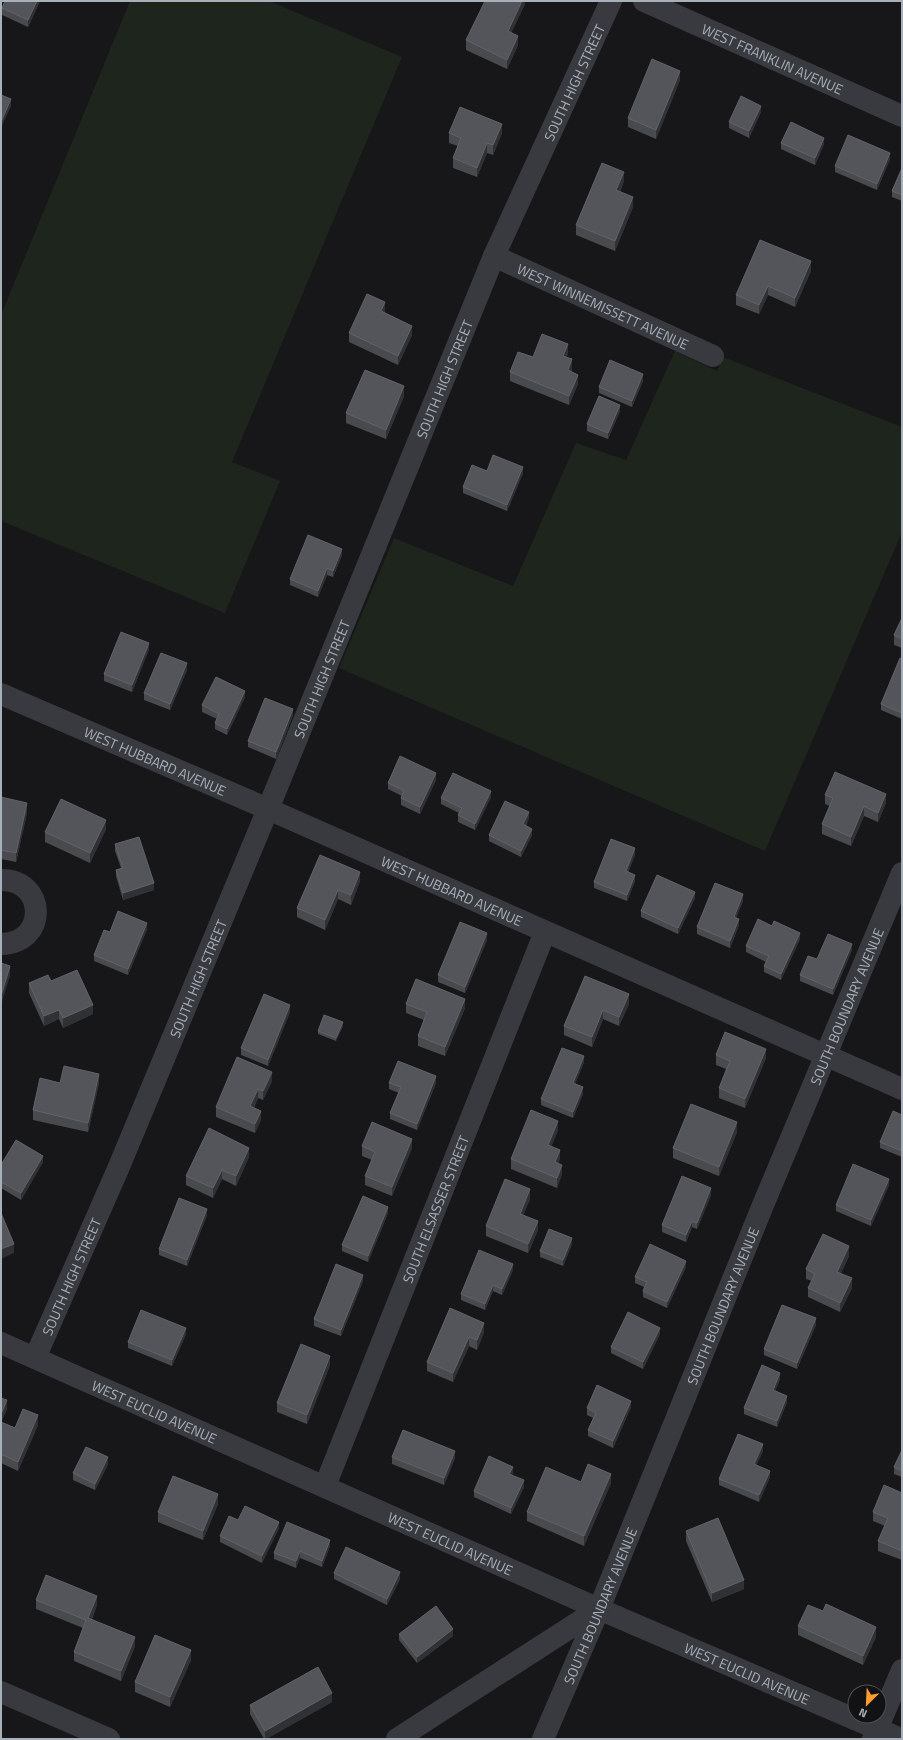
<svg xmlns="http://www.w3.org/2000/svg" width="903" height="1740" viewBox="0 0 903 1740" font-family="'Titillium Web',sans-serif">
  <rect width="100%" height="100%" fill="#171719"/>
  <g fill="#1d251d">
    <polygon points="130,1 269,1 402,57 232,462 280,481 225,613 1,521 1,315"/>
    <polygon points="675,351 717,371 723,357 902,427 902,532 765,851 339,668 394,538 513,586 576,443 626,460"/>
  </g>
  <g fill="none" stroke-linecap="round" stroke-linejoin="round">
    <g stroke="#383a3f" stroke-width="22">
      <path id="s1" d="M644 1 902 116"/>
      <path id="s2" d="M494 256 713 356"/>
      <path id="s3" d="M1 694 268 809 902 1089"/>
      <path d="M1 880C46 879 49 943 1 944"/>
      <path id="s4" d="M1 1343 599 1609 901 1739"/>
      <path id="s5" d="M35 1358 118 1169 268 809 494 256 611 1"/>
      <path id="s6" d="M325 1486 545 932"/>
      <polyline points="1,1692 109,1739"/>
      <polyline points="397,1739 599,1609"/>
      <path id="s7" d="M543 1739 599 1609 763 1205 902 873"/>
      <polyline points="873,1739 902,1670"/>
    </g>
  </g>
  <g fill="#484a4e">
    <polygon points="5,1 40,1 28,27 2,15 2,8"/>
    <polygon points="525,1 525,4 511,33 518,45 507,69 466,50 466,40"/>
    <polygon points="680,80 656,139 628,127 628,118"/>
    <polygon points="761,112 749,138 729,128 729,122"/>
    <polygon points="449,133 502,133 493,155 487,153 477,177 453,168 453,158 458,146 449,143"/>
    <polygon points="781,143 824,144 815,165 781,149"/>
    <polygon points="890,159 877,190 835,172 835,166"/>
    <polygon points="902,168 902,201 892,197 892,191"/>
    <polygon points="624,181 620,192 633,207 615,251 576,235 576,225"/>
    <polygon points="811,271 795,307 768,295 759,314 736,305 736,295"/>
    <polygon points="385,312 384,313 412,335 398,365 349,342 349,333"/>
    <polygon points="568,354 566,357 572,369 571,372 578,384 569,405 510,381 510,372 533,357"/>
    <polygon points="643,381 632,407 599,393 599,387"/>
    <polygon points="404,396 386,439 346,423 346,413"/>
    <polygon points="620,411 608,439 587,431 587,424"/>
    <polygon points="523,473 507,511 463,493 463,487"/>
    <polygon points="342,555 333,577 327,575 318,597 290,585 290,579"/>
    <polygon points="902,618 902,648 894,645 894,635"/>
    <polygon points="149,649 132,692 104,681 104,674"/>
    <polygon points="902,659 902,719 881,710 881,704"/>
    <polygon points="187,670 170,710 144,700 144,693"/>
    <polygon points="245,697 227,735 215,729 215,723 217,719 202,712 202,705"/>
    <polygon points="293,715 276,759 248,747 248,741"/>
    <polygon points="436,780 420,814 401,805 401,798 402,796 388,789 388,783"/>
    <polygon points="825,795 886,803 878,822 864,816 851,846 822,834 822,824 830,806 825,804"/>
    <polygon points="1,797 27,813 16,862 1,859"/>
    <polygon points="491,797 475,830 458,822 458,815 459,813 441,804 441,798"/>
    <polygon points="529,818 526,826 532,835 521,857 489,841 489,835"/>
    <polygon points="106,829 90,863 45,842 45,832"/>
    <polygon points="115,844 154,890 123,900 116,876 116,870 121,868 115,851"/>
    <polygon points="320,855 360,881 351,905 338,899 325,930 297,917 297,908"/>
    <polygon points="635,855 628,872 635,881 627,901 594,888 594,882"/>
    <polygon points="695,898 678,934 641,917 641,911"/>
    <polygon points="743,901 736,918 739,925 730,948 697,934 697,927"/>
    <polygon points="147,929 128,975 94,961 94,955 110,932"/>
    <polygon points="800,939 781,980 764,972 764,966 766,962 746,952 746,946"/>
    <polygon points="487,940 465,993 438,982 438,975"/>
    <polygon points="852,950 833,995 800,981 800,975 817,959"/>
    <polygon points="585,976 629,1004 619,1026 603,1019 592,1047 564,1035 564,1026"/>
    <polygon points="51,981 93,1014 63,1028 59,1019 44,1026 29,993 29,983"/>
    <polygon points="406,1004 465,1008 445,1056 418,1046 418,1036 424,1020 406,1013"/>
    <polygon points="290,1012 268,1066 241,1055 241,1048"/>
    <polygon points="343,1026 336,1041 318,1034 318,1031"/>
    <polygon points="716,1055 766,1058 745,1108 719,1098 719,1088 726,1069 716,1065"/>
    <polygon points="584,1062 575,1084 583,1094 573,1118 541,1105 541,1099"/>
    <polygon points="272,1081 263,1100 258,1098 254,1108 261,1120 255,1133 216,1117 216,1107"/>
    <polygon points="99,1083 88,1132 33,1120 33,1110"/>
    <polygon points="389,1083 436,1083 417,1130 390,1119 390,1113 399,1093 389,1089"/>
    <polygon points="902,1115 902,1157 880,1148 880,1142"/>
    <polygon points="558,1130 551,1147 560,1159 558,1163 562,1174 557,1188 511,1169 511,1159"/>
    <polygon points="737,1132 719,1176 673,1158 673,1148"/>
    <polygon points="362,1146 412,1148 392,1196 365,1185 365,1176 372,1160 362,1156"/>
    <polygon points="249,1157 236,1186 222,1179 213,1198 186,1185 186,1176"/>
    <polygon points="43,1162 21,1200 1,1188 1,1165"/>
    <polygon points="889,1185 871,1226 836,1211 836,1205"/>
    <polygon points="711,1195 697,1229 692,1227 686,1242 662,1232 662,1225"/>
    <polygon points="530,1199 523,1215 538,1230 528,1253 486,1236 486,1226"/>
    <polygon points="388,1213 368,1262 342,1251 342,1245"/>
    <polygon points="207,1215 187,1266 159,1255 159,1249"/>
    <polygon points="572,1244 563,1266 540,1257 540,1251"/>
    <polygon points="849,1256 841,1273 852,1288 840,1312 808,1297 808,1288 812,1281 806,1279 806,1269"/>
    <polygon points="686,1267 667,1308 643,1297 643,1291 644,1287 635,1283 635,1277"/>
    <polygon points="513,1270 502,1295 493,1291 485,1310 461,1300 461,1294"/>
    <polygon points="363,1281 341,1336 314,1326 314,1319"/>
    <polygon points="450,1308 484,1332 477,1350 469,1346 453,1382 427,1371 427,1362"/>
    <polygon points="816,1325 797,1369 764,1355 764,1349"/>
    <polygon points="186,1334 172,1366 128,1348 128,1342"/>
    <polygon points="660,1334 643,1369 611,1353 611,1347"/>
    <polygon points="330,1365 307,1424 277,1412 277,1403"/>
    <polygon points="780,1379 775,1391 787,1402 777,1427 744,1414 744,1408"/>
    <polygon points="1,1398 7,1409 1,1422 15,1428 38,1425 18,1471 1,1463"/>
    <polygon points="631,1407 613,1448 588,1436 588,1430 593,1418 587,1415 587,1408"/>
    <polygon points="902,1450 902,1477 894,1474 894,1467"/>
    <polygon points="763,1451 756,1465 770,1477 759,1502 719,1485 719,1479"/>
    <polygon points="392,1457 455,1458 444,1485 392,1464"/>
    <polygon points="108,1464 95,1490 73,1480 73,1473"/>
    <polygon points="513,1473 512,1475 524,1487 511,1514 474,1497 474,1491"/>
    <polygon points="581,1482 611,1483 584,1546 527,1521 527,1512"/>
    <polygon points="902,1493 902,1560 878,1551 878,1541 885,1526 873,1521 873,1512"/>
    <polygon points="218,1504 203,1540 158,1522 158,1512"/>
    <polygon points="238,1520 279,1528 262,1563 220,1542 220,1536"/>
    <polygon points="686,1531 744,1589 712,1602 686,1541"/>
    <polygon points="330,1546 322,1567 300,1558 296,1568 274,1559 274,1553"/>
    <polygon points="334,1573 400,1579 387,1605 334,1579"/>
    <polygon points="36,1600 97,1605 92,1619 135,1646 121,1681 74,1661 74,1652 83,1628 36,1609"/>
    <polygon points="798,1626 876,1637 863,1665 798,1635"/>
    <polygon points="399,1634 453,1636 417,1663 399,1640"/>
    <polygon points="191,1660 170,1707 135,1692 135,1682"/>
    <polygon points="332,1702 266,1739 264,1739 250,1714 250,1705"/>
  </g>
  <g fill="#303134">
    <polygon points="37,1 40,1 28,27 28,20"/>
    <polygon points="522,1 525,1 525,4 508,40 508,31"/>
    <polygon points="518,36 518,45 507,69 507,60"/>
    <polygon points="680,71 680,80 656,139 656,130"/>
    <polygon points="11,99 11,106 1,128 1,122"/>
    <polygon points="761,106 761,112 749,138 749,131"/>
    <polygon points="502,124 502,133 493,155 493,145"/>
    <polygon points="824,138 824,144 815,165 815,158"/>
    <polygon points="487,143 487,153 477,177 477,168"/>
    <polygon points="890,153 890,159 877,190 877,184"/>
    <polygon points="624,172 624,181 616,200 616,190"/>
    <polygon points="633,197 633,207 615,251 615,241"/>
    <polygon points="811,261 811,271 795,307 795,298"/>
    <polygon points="768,286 768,295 759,314 759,305"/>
    <polygon points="385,302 385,312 381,321 381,311"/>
    <polygon points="412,326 412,335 398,365 398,356"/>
    <polygon points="568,344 568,354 563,365 563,356"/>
    <polygon points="572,359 572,369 568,380 568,370"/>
    <polygon points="643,374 643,381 632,407 632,401"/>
    <polygon points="578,375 578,384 569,405 569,396"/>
    <polygon points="404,386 404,396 386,439 386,430"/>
    <polygon points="620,405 620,411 608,439 608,433"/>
    <polygon points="523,467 523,473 507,511 507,505"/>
    <polygon points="342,549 342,555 333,577 333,571"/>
    <polygon points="327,568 327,575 318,597 318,591"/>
    <polygon points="149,643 149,649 132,692 132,685"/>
    <polygon points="187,663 187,670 170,710 170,704"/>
    <polygon points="245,691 245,697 227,735 227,729"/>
    <polygon points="293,709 293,715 276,759 276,752"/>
    <polygon points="436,773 436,780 420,814 420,807"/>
    <polygon points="491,791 491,797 475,830 475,824"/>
    <polygon points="886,794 886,803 878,822 878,813"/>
    <polygon points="27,803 27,813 16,862 16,853"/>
    <polygon points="864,806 864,816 851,846 851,837"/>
    <polygon points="529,812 529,818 523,831 523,824"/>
    <polygon points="106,820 106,829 90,863 90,853"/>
    <polygon points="532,829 532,835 521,857 521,851"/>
    <polygon points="635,848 635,855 626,878 626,871"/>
    <polygon points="360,872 360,881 351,905 351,895"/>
    <polygon points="635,875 635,881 627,901 627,895"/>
    <polygon points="154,883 154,890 123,900 123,893"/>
    <polygon points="338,890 338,899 325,930 325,920"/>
    <polygon points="695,892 695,898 678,934 678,928"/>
    <polygon points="743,894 743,901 734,923 734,917"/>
    <polygon points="739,919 739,925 730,948 730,941"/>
    <polygon points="147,923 147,929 128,975 128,969"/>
    <polygon points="487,933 487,940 465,993 465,987"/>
    <polygon points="800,933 800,939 781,980 781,974"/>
    <polygon points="852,944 852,950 833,995 833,989"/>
    <polygon points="10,966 10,976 1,1005 1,996"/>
    <polygon points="629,994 629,1004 619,1026 619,1017"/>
    <polygon points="465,999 465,1008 445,1056 445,1047"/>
    <polygon points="93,1005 93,1014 63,1028 63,1018"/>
    <polygon points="290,1005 290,1012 268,1066 268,1060"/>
    <polygon points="59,1010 59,1019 44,1026 44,1016"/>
    <polygon points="603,1010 603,1019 592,1047 592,1037"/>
    <polygon points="343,1022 343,1026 336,1041 336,1038"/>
    <polygon points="766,1049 766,1058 745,1108 745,1099"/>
    <polygon points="584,1056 584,1062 573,1089 573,1083"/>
    <polygon points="272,1072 272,1081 263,1100 263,1091"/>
    <polygon points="99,1074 99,1083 88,1132 88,1123"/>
    <polygon points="436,1076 436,1083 417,1130 417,1124"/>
    <polygon points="583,1087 583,1094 573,1118 573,1112"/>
    <polygon points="258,1089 258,1098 250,1116 250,1106"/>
    <polygon points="261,1111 261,1120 255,1133 255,1124"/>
    <polygon points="558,1121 558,1130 548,1155 548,1145"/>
    <polygon points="737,1122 737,1132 719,1176 719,1167"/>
    <polygon points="412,1139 412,1148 392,1196 392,1187"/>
    <polygon points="249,1148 249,1157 236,1186 236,1176"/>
    <polygon points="560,1150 560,1159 555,1171 555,1162"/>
    <polygon points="43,1156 43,1162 21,1200 21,1193"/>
    <polygon points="562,1165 562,1174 557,1188 557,1178"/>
    <polygon points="222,1170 222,1179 213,1198 213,1188"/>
    <polygon points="889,1179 889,1185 871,1226 871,1220"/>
    <polygon points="711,1188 711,1195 697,1229 697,1223"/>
    <polygon points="530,1189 530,1199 520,1223 520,1214"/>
    <polygon points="388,1207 388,1213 368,1262 368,1256"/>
    <polygon points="207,1209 207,1215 187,1266 187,1260"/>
    <polygon points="538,1221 538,1230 528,1253 528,1244"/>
    <polygon points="692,1221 692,1227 686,1242 686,1235"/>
    <polygon points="572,1238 572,1244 563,1266 563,1260"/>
    <polygon points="14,1244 14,1253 1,1259 1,1249"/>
    <polygon points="849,1246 849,1256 837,1281 837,1272"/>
    <polygon points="686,1261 686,1267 667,1308 667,1302"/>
    <polygon points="513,1264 513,1270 502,1295 502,1289"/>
    <polygon points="363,1275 363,1281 341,1336 341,1330"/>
    <polygon points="852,1278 852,1288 840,1312 840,1303"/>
    <polygon points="493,1285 493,1291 485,1310 485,1304"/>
    <polygon points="816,1318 816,1325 797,1369 797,1363"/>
    <polygon points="484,1323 484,1332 477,1350 477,1340"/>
    <polygon points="186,1328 186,1334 172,1366 172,1360"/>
    <polygon points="660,1328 660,1334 643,1369 643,1362"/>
    <polygon points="469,1337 469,1346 453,1382 453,1373"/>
    <polygon points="330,1356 330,1365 307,1424 307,1415"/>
    <polygon points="780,1373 780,1379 773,1397 773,1390"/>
    <polygon points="787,1396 787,1402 777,1427 777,1421"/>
    <polygon points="7,1400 7,1409 1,1423 1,1414"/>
    <polygon points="631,1401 631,1407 613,1448 613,1441"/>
    <polygon points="38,1415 38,1425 18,1471 18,1462"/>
    <polygon points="763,1444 763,1451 754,1471 754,1464"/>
    <polygon points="455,1451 455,1458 444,1485 444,1478"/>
    <polygon points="108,1457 108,1464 95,1490 95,1484"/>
    <polygon points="513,1467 513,1473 509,1480 509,1474"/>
    <polygon points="770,1471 770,1477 759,1502 759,1495"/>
    <polygon points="611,1474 611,1483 584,1546 584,1536"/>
    <polygon points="524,1480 524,1487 511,1514 511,1508"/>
    <polygon points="218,1494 218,1504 203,1540 203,1531"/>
    <polygon points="279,1522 279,1528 262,1563 262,1556"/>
    <polygon points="330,1540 330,1546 322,1567 322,1561"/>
    <polygon points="300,1551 300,1558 296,1568 296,1561"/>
    <polygon points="400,1572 400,1579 387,1605 387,1599"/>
    <polygon points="744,1580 744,1589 712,1602 712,1593"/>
    <polygon points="97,1596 97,1605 88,1627 88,1618"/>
    <polygon points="876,1627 876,1637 863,1665 863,1656"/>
    <polygon points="453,1629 453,1636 417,1663 417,1657"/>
    <polygon points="135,1637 135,1646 121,1681 121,1671"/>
    <polygon points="191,1650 191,1660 170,1707 170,1697"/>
    <polygon points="332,1693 332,1702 266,1739 265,1739 265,1731"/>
  </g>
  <g fill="#53555a" stroke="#606369">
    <polygon points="5,1 37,1 28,20 2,8"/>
    <polygon points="485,1 522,1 508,31 518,36 507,60 466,40"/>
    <polygon points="652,59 680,71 656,130 628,118"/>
    <polygon points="1,95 11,99 1,122"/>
    <polygon points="741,96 761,106 749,131 729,122"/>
    <polygon points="460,107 502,124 493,145 487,143 477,168 453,158 461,138 449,133"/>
    <polygon points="791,122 824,138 815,158 781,143"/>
    <polygon points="848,135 890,153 877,184 835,166"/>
    <polygon points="602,163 624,172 616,190 633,197 615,241 576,225"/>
    <polygon points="902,168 902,195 892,191"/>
    <polygon points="760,240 811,261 795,298 768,286 759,305 736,295"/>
    <polygon points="367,294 385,302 381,311 412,326 398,356 349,333"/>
    <polygon points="542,334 568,344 563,356 572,359 568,370 578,375 569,396 510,372 518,352 533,357"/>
    <polygon points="610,360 643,374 632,401 599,387"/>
    <polygon points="365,370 404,386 386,430 346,413"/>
    <polygon points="599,396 620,405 608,433 587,424"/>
    <polygon points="493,455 523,467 507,505 463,487 472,465 487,471"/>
    <polygon points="308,535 342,549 333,571 327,568 318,591 290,579"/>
    <polygon points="902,618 902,639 894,635"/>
    <polygon points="121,632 149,643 132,685 104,674"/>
    <polygon points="161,653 187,663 170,704 144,693"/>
    <polygon points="900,658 902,659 902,713 881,704"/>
    <polygon points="216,677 245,691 227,729 215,723 219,714 202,705"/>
    <polygon points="265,698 293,709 276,752 248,741"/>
    <polygon points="400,756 436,773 420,807 401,798 404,791 388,783"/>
    <polygon points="835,772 886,794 878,813 864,806 851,837 822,824 833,798 825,795"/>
    <polygon points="453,773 491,791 475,824 458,815 462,808 441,798"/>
    <polygon points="1,797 27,803 16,853 1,850"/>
    <polygon points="61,799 106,820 90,853 45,832"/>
    <polygon points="505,801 529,812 523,824 532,829 521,851 489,835"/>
    <polygon points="139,837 154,883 123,893 116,870 123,868 115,844"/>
    <polygon points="611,839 635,848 626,871 635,875 627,895 594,882"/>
    <polygon points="320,855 360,872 351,895 338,890 325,920 297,908"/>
    <polygon points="657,875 695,892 678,928 641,911"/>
    <polygon points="715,883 743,894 734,917 739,919 730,941 697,927"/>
    <polygon points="118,911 147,923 128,969 94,955 104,930 110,932"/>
    <polygon points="758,919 772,926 774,921 800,933 781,974 764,966 769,956 746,946"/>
    <polygon points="460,922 487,933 465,987 438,975"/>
    <polygon points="828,934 852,944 833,989 800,975 808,956 817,959"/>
    <polygon points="1,963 10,966 1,996"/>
    <polygon points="77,970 93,1005 63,1018 59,1010 44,1016 29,983 48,975 51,981"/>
    <polygon points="585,976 629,994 619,1017 603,1010 592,1037 564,1026"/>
    <polygon points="416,979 465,999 445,1047 418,1036 427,1012 406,1004"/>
    <polygon points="264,994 290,1005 268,1060 241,1048"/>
    <polygon points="324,1015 343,1022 336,1038 318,1031"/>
    <polygon points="725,1032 766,1049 745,1099 719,1088 730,1061 716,1055"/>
    <polygon points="562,1048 584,1056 573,1083 583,1087 573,1112 541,1099"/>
    <polygon points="237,1057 272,1072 263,1091 258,1089 250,1106 261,1111 255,1124 216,1107"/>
    <polygon points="398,1061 436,1076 417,1124 390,1113 401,1087 389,1083"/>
    <polygon points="64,1066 99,1074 88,1123 33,1110 40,1078 60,1083"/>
    <polygon points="691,1104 737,1122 719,1167 673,1148"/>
    <polygon points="531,1110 558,1121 548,1145 560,1150 555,1162 562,1165 557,1178 511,1159"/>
    <polygon points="893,1111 902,1115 902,1151 880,1142"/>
    <polygon points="372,1122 412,1139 392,1187 365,1176 375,1152 362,1146"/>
    <polygon points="209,1128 249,1148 236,1176 222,1170 213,1188 186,1176"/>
    <polygon points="16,1140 43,1156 21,1193 1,1182 1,1165"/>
    <polygon points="853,1164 889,1179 871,1220 836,1205"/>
    <polygon points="682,1176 711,1188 697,1223 692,1221 686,1235 662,1225"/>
    <polygon points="505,1179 530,1189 520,1214 538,1221 528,1244 486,1226"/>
    <polygon points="363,1196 388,1207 368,1256 342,1245"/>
    <polygon points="179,1198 207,1209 187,1260 159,1249"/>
    <polygon points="1,1213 14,1244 1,1249"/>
    <polygon points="549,1229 572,1238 563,1260 540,1251"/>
    <polygon points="823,1234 849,1246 837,1272 852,1278 840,1303 808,1288 815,1274 806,1269"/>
    <polygon points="650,1244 686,1261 667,1302 643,1291 647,1282 635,1277"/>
    <polygon points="479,1250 513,1264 502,1289 493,1285 485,1304 461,1294"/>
    <polygon points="336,1264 363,1275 341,1330 314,1319"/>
    <polygon points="782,1305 816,1318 797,1363 764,1349"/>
    <polygon points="450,1308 484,1323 477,1340 469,1337 453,1373 427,1362"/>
    <polygon points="141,1310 186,1328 172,1360 128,1342"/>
    <polygon points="628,1312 660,1328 643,1362 611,1347"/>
    <polygon points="301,1344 330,1356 307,1415 277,1403"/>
    <polygon points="762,1365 780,1373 773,1390 787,1396 777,1421 744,1408"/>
    <polygon points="597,1385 631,1401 613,1441 588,1430 596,1413 587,1408"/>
    <polygon points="1,1398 7,1400 1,1414"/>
    <polygon points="23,1409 38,1415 18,1462 1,1454 1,1422 15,1428"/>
    <polygon points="403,1430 455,1451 444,1478 392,1457"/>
    <polygon points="738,1434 763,1444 754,1464 770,1471 759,1495 719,1479"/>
    <polygon points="86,1447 108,1457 95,1484 73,1473"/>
    <polygon points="902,1450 902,1471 894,1467"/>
    <polygon points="489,1456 513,1467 509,1474 524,1480 511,1508 474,1491"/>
    <polygon points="588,1464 611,1474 584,1536 527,1512 546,1467 581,1482"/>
    <polygon points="173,1476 218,1494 203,1531 158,1512"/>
    <polygon points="884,1485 902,1493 902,1551 878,1541 888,1518 873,1512"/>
    <polygon points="245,1506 279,1522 262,1556 220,1536 229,1516 238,1520"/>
    <polygon points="718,1518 744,1580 712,1593 686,1531"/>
    <polygon points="287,1522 330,1540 322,1561 300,1551 296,1561 274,1553"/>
    <polygon points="346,1547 400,1572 387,1599 334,1573"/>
    <polygon points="46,1575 97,1596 88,1618 135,1637 121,1671 74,1652 86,1620 36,1600"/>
    <polygon points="826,1604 876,1627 863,1656 798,1626 808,1605 823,1611"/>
    <polygon points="436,1606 453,1629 417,1657 399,1634"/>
    <polygon points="155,1635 191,1650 170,1697 135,1682"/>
    <polygon points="318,1667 332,1693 265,1731 250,1705"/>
  </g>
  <g text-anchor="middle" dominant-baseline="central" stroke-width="3" stroke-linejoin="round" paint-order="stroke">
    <g font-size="14" fill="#a8b0ba" stroke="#121214">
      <text stroke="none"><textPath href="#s1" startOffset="141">WEST FRANKLIN AVENUE</textPath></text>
      <text stroke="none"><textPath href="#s5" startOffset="1385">SOUTH HIGH STREET</textPath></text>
      <text stroke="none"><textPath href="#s2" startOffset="120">WEST WINNEMISSETT AVENUE</textPath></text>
      <text stroke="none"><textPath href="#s5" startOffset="1061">SOUTH HIGH STREET</textPath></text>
      <text stroke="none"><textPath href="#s5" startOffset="737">SOUTH HIGH STREET</textPath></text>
      <text stroke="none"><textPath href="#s3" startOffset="168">WEST HUBBARD AVENUE</textPath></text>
      <text stroke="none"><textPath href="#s3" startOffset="492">WEST HUBBARD AVENUE</textPath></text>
      <text stroke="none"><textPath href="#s5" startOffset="413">SOUTH HIGH STREET</textPath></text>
      <text stroke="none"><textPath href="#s7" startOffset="793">SOUTH BOUNDARY AVENUE</textPath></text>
      <text stroke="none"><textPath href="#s6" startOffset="298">SOUTH ELSASSER STREET</textPath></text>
      <text stroke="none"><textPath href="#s5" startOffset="89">SOUTH HIGH STREET</textPath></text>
      <text stroke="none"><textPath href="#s7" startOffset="469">SOUTH BOUNDARY AVENUE</textPath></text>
      <text stroke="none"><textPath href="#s4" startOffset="168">WEST EUCLID AVENUE</textPath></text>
      <text stroke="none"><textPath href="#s4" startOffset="492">WEST EUCLID AVENUE</textPath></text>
      <text stroke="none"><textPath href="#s7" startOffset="145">SOUTH BOUNDARY AVENUE</textPath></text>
      <text stroke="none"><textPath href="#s4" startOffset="816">WEST EUCLID AVENUE</textPath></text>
    </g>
  </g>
  <rect width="903" height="1740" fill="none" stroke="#a8b0ba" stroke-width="4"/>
  <g transform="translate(867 1704) rotate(204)"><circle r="19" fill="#121214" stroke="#4e5156"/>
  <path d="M0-3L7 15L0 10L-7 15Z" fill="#fc9e2c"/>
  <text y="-6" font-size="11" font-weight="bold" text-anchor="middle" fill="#a8b0ba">N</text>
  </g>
</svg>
